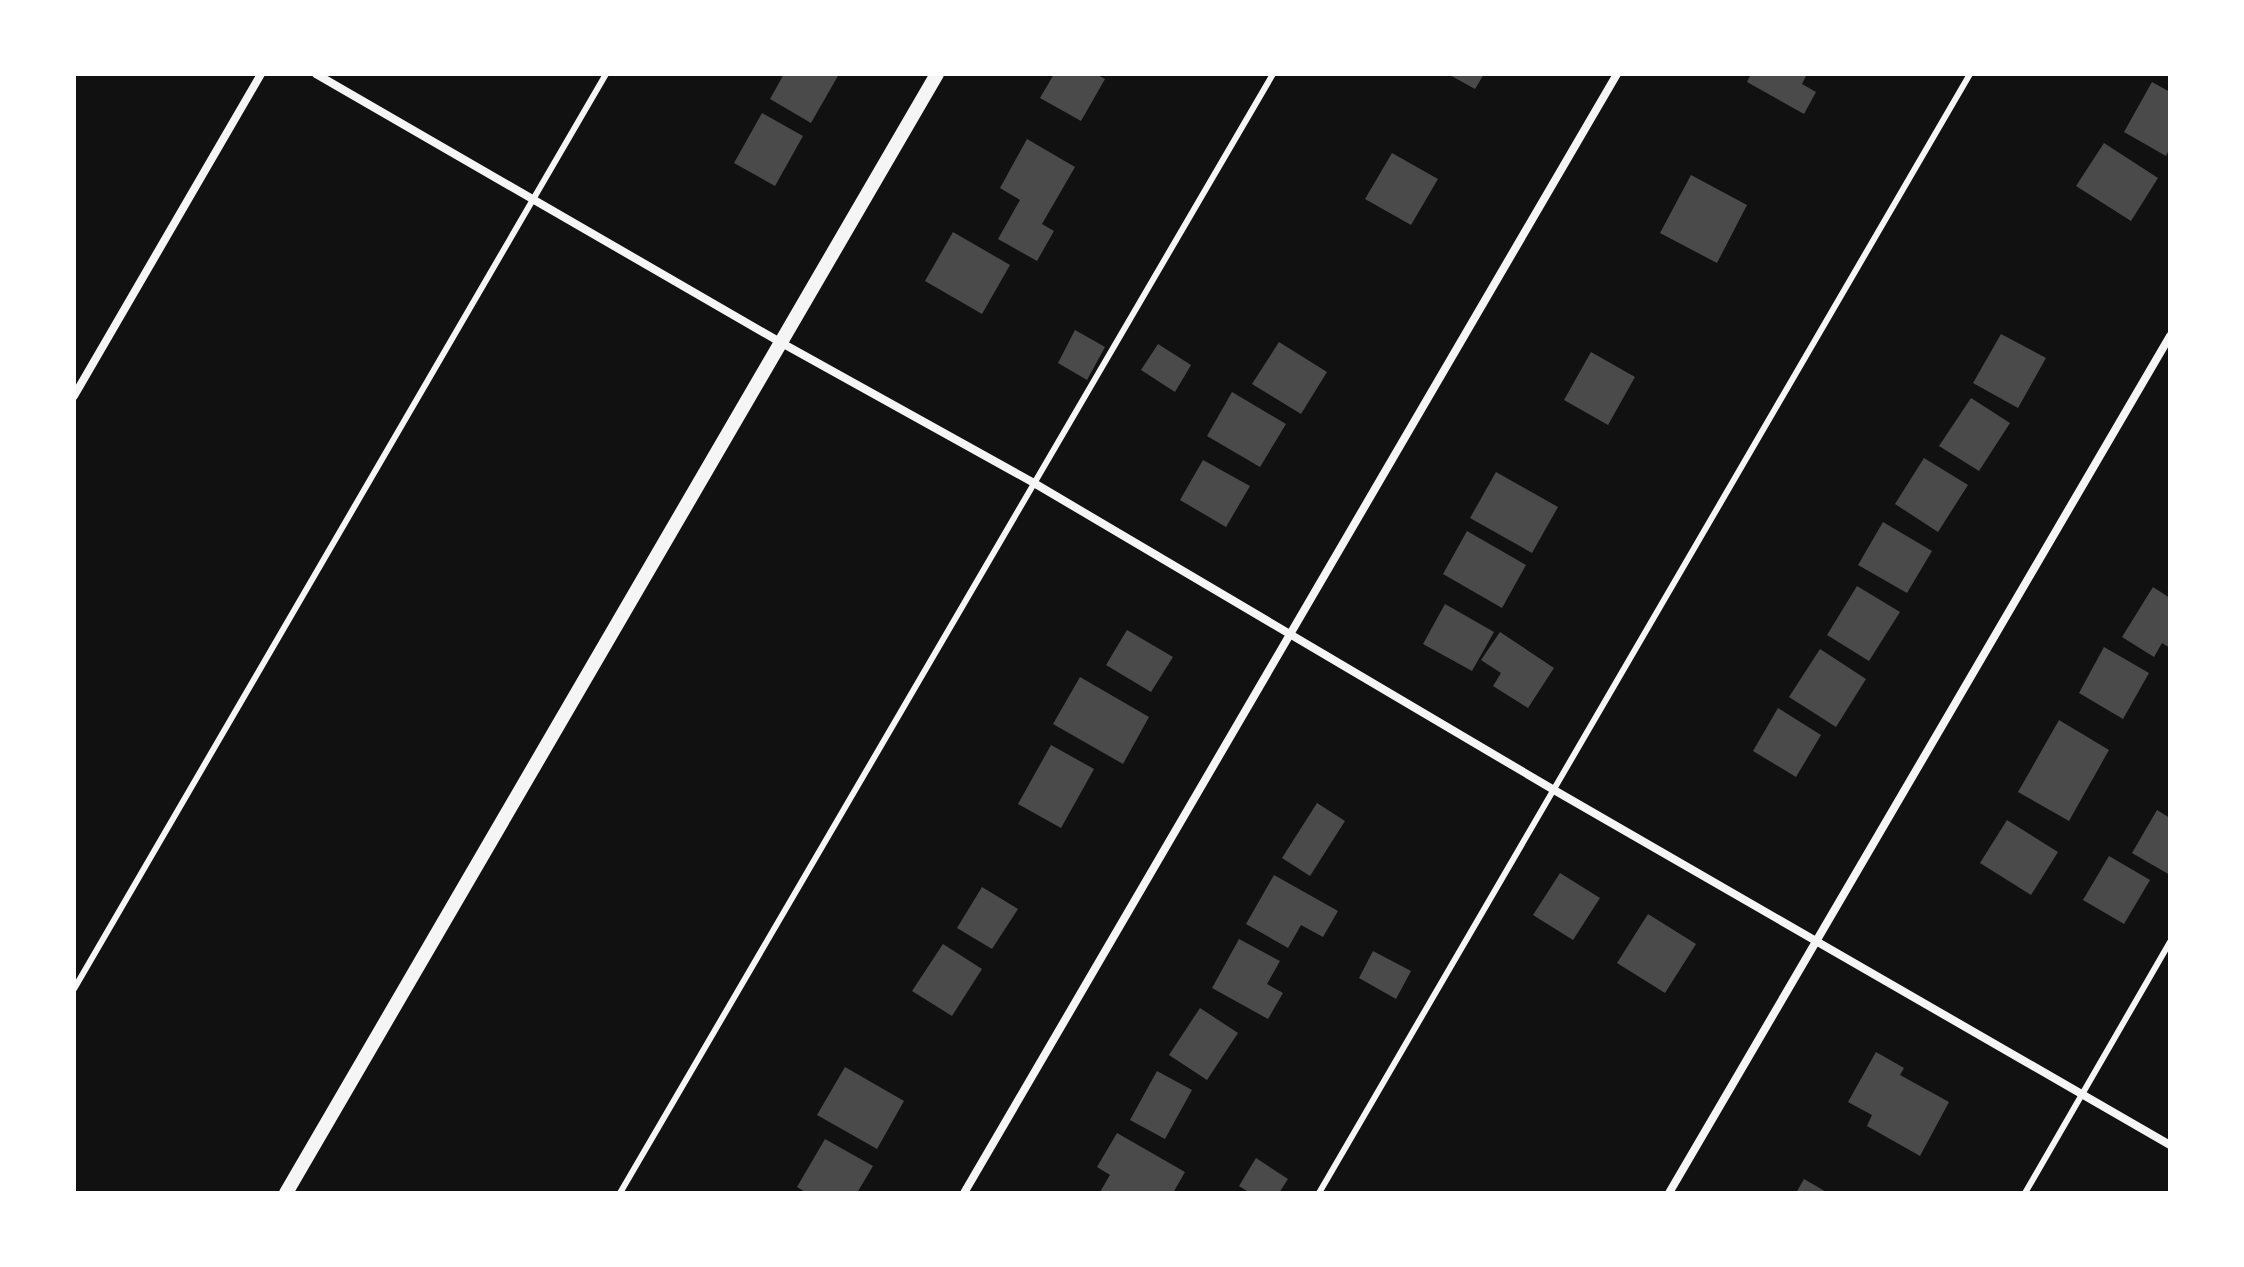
<svg xmlns="http://www.w3.org/2000/svg" width="2244" height="1267" viewBox="0 0 2244 1267" font-family="Raleway,sans-serif">
  <rect width="100%" height="100%" fill="#111"/>
  <g fill="#4a4a4a">
    <polygon points="784,74 839,74 811,123 770,99"/>
    <polygon points="1054,74 1096,74 1105,79 1081,121 1040,98"/>
    <polygon points="1448,74 1484,74 1475,89"/>
    <polygon points="1751,74 1807,74 1802,84 1816,92 1804,114 1747,82"/>
    <polygon points="2152,82 2170,92 2170,148 2166,156 2124,132"/>
    <polygon points="762,113 803,136 775,186 734,163"/>
    <polygon points="1027,139 1075,167 1042,224 1054,231 1037,261 998,239 1020,200 1000,188"/>
    <polygon points="2104,143 2158,178 2131,221 2076,186"/>
    <polygon points="1392,153 1438,179 1411,225 1365,199"/>
    <polygon points="1691,175 1747,205 1717,263 1660,233"/>
    <polygon points="953,232 1010,265 982,314 925,281"/>
    <polygon points="1075,330 1105,347 1087,380 1058,363"/>
    <polygon points="2001,334 2046,358 2018,408 1973,383"/>
    <polygon points="1279,342 1327,372 1301,414 1252,384"/>
    <polygon points="1158,344 1191,365 1175,392 1141,370"/>
    <polygon points="1591,352 1635,377 1608,425 1564,400"/>
    <polygon points="1232,392 1286,424 1260,467 1207,436"/>
    <polygon points="1971,398 2010,423 1979,471 1939,446"/>
    <polygon points="1924,458 1968,485 1938,532 1895,504"/>
    <polygon points="1203,460 1250,486 1226,527 1180,500"/>
    <polygon points="1496,472 1558,507 1532,553 1470,518"/>
    <polygon points="1883,522 1932,551 1907,593 1858,565"/>
    <polygon points="1467,531 1526,565 1502,608 1443,574"/>
    <polygon points="1857,586 1900,612 1869,661 1827,635"/>
    <polygon points="2153,587 2170,598 2170,648 2162,643 2154,657 2122,637"/>
    <polygon points="1445,604 1494,632 1472,671 1423,644"/>
    <polygon points="1127,630 1173,657 1151,692 1106,665"/>
    <polygon points="1500,632 1554,668 1528,708 1493,686 1501,673 1481,660"/>
    <polygon points="2104,647 2149,673 2123,719 2079,693"/>
    <polygon points="1820,649 1866,679 1836,727 1789,697"/>
    <polygon points="1080,677 1149,717 1123,764 1053,724"/>
    <polygon points="1778,708 1821,735 1796,777 1753,751"/>
    <polygon points="2059,720 2109,750 2069,821 2018,792"/>
    <polygon points="1051,745 1094,769 1061,828 1018,804"/>
    <polygon points="1317,803 1345,821 1310,876 1282,858"/>
    <polygon points="2157,810 2170,818 2170,875 2132,853"/>
    <polygon points="2007,820 2058,852 2031,895 1980,863"/>
    <polygon points="2109,856 2150,880 2124,924 2083,900"/>
    <polygon points="1560,873 1600,898 1573,940 1533,915"/>
    <polygon points="1274,875 1338,911 1323,937 1301,925 1288,948 1246,924"/>
    <polygon points="982,887 1018,909 992,949 957,928"/>
    <polygon points="1648,914 1696,944 1665,993 1617,963"/>
    <polygon points="1239,939 1280,961 1267,984 1283,993 1268,1019 1212,988"/>
    <polygon points="943,944 982,969 952,1016 912,991"/>
    <polygon points="1373,951 1411,971 1396,999 1359,978"/>
    <polygon points="1200,1008 1238,1033 1207,1080 1169,1055"/>
    <polygon points="1876,1052 1904,1068 1900,1075 1949,1102 1920,1156 1867,1126 1872,1115 1848,1102"/>
    <polygon points="845,1067 904,1101 877,1149 817,1115"/>
    <polygon points="1157,1071 1192,1090 1165,1139 1130,1120"/>
    <polygon points="1117,1133 1185,1172 1173,1193 1100,1192 1110,1175 1097,1167"/>
    <polygon points="825,1139 873,1166 857,1193 807,1193 797,1187"/>
    <polygon points="1256,1158 1288,1179 1279,1193 1250,1193 1239,1186"/>
    <polygon points="1804,1179 1828,1193 1796,1193"/>
  </g>
  <g fill="none" stroke-linecap="round" stroke-linejoin="round">
    <g stroke="#f5f5f5" stroke-width="6">
      <polyline points="74,989 606,74"/>
      <polyline points="620,1193 1273,74"/>
      <polyline points="1319,1193 1970,74"/>
      <polyline points="2025,1193 2170,942"/>
    </g>
    <g stroke="#f5f5f5" stroke-width="8">
      <polyline points="316,74 780,342 1034,483 1554,790 2170,1145"/>
      <polyline points="74,396 261,74"/>
      <polyline points="964,1193 1617,74"/>
      <polyline points="1669,1193 2170,336"/>
    </g>
    <polyline stroke="#f5f5f5" stroke-width="14" points="286,1193 937,74"/>
  </g>
  <rect width="2244" height="1267" fill="none" stroke="#ffffff" stroke-width="152"/>
</svg>
